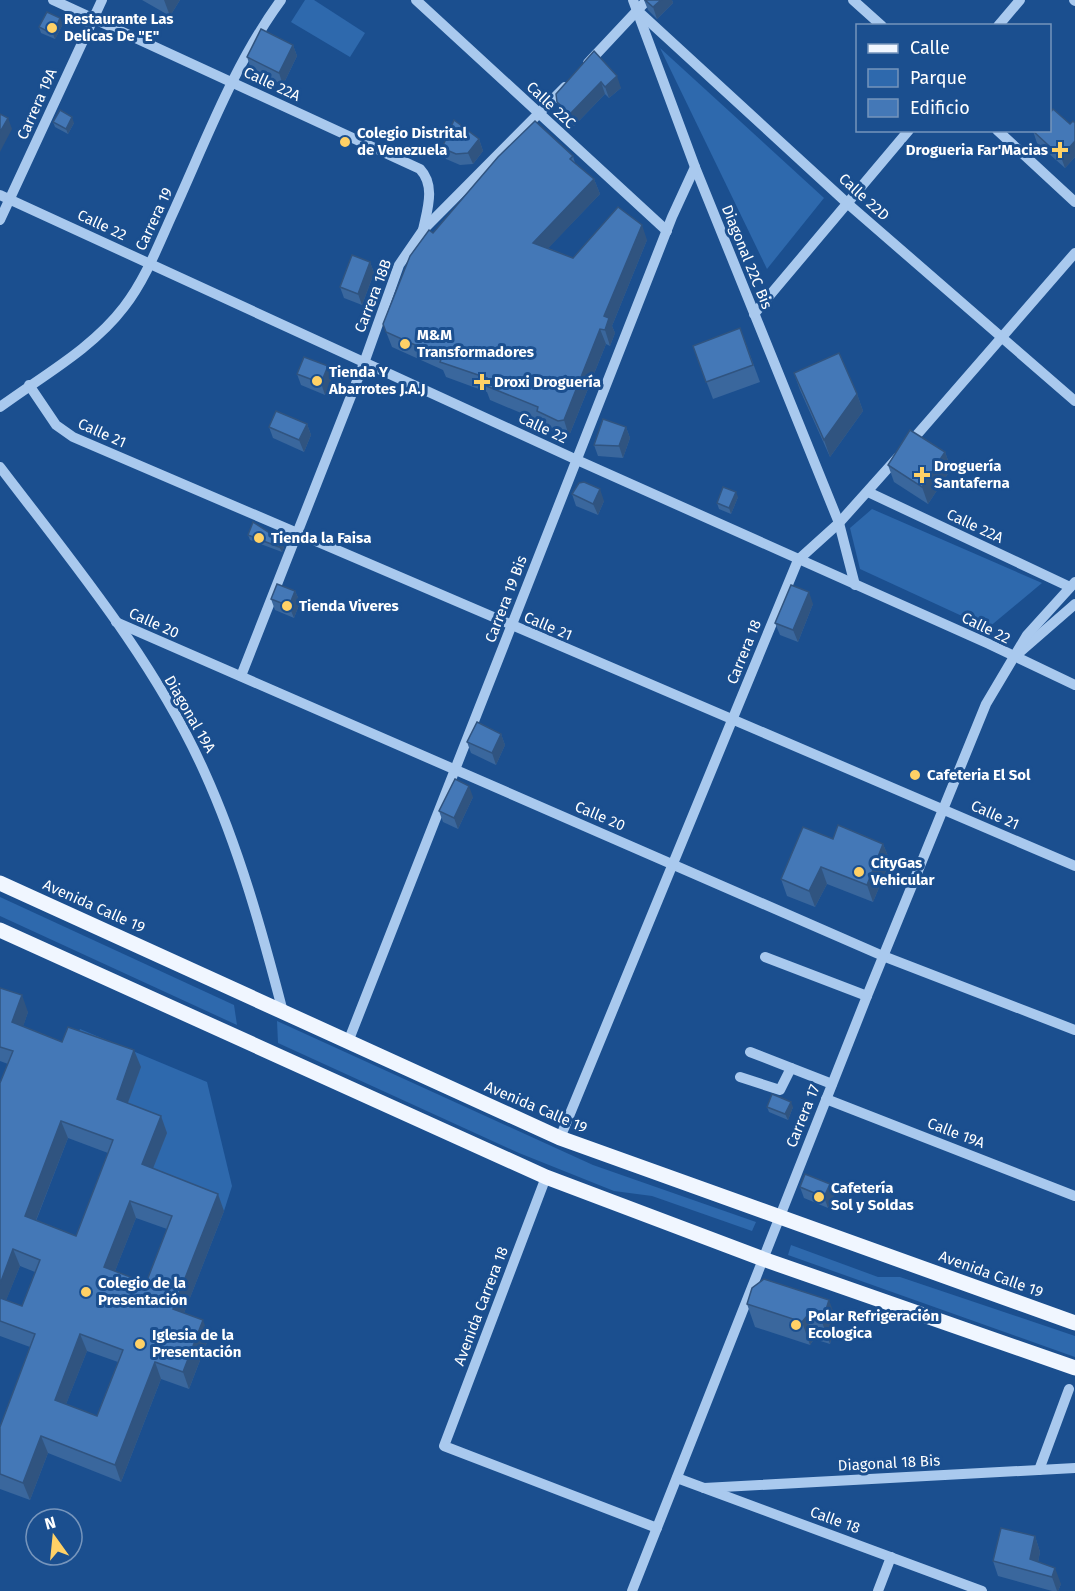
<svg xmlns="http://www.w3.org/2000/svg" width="1075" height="1591" viewBox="0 0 1075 1591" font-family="'Fira Sans',sans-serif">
  <rect width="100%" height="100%" fill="#1b4f8f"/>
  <g fill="#2e69ad">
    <polygon points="305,0 314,0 365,33 350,57 291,22"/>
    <polygon points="660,48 824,198 767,269"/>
    <polygon points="872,509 1042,583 988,628 860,569 850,528"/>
    <polygon points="0,897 234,1005 237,1025 0,916"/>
    <polygon points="277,1021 593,1165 756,1222 752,1231 652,1196 614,1191 519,1153 278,1043"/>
    <polygon points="80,1029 207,1082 232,1186 224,1211 148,1181 100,1108 74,1044"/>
    <polygon points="791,1245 878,1277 900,1277 1075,1336 1075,1357 788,1255"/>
  </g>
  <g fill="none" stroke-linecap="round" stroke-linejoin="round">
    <g stroke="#a9c9ee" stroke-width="10">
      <path d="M53 0 420 169C436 186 427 210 423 230"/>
      <polyline points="416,0 667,231"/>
      <polyline points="633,0 695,167 839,523 855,585"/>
      <polyline points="853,0 882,26"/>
      <polyline points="1074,0 1075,1"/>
      <polyline points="640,13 847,203 1075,401"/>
      <polyline points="998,26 1020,0"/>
      <polyline points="588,63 647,0"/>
      <polyline points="997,130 1075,202"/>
      <polyline points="0,195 577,460 989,644 1075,685"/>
      <polyline points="0,220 102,0"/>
      <polyline points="754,314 909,130"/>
      <polyline points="29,385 56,425 73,437 1075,866"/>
      <path d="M0 407C42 376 92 349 124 307 145 280 158 246 172 215 205 143 234 64 281 0"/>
      <polyline points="908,445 1075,253"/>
      <path d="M0 467C73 563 154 660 204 771 239 848 262 931 283 1012"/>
      <polyline points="868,492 1070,587"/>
      <polyline points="116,622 883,956 1075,1030"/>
      <polyline points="1020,652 1075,604"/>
      <polyline points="241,676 364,363 399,265 423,230 565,87"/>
      <polyline points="765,957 867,996"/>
      <polyline points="348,1042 672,217 695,167"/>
      <polyline points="750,1052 832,1084"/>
      <polyline points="740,1077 780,1090 791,1068"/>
      <polyline points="826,1099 1075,1196"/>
      <polyline points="560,1138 798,560 839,523 898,457"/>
      <polyline points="546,1177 444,1446 657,1528"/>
      <polyline points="1039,1470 1069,1389"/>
      <polyline points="677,1478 982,1591"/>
      <polyline points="704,1488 1075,1468"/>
      <polyline points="632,1591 867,996 986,704 1027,635 1075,582"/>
      <polyline points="878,1591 891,1557"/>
    </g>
    <g stroke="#f0f6ff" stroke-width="15">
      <polyline points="0,883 560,1138 1075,1323"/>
      <polyline points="0,930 546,1177 763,1259 1075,1368"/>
    </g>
  </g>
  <g fill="#3a679d" fill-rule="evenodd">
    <polygon points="142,0 180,0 170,16"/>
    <polygon points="644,0 672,0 673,3 657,19 648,10"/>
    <polygon points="63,24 55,39 41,33 39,27"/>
    <polygon points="293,45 297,56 283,85 251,69 247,57"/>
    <polygon points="594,51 621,88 609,98 605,94 574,126 562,113 557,102"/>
    <polygon points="53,122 74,123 68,134 55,127"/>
    <polygon points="1075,123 1075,157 1065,168 1037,143 1033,131"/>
    <polygon points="479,139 483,151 473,164 460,165 446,159 442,148"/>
    <polygon points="573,156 575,163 594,179 600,194 548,248 573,258 647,240 612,326 615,333 610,346 606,344 569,436 564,436 542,427 540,421 490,400 487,392 446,377 443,370 392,347 383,324 433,233"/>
    <polygon points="370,262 374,273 362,305 344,298 340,287"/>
    <polygon points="740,328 760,382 713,399 693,346"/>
    <polygon points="328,366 332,378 325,395 301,385 297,374"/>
    <polygon points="794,373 857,394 863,411 830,457 800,390"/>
    <polygon points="307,424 311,435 304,452 273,438 269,427"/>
    <polygon points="626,427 630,438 623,458 598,456 594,445"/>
    <polygon points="945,452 951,469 928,504 894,482 888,465"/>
    <polygon points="572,494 604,501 598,515 576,506"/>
    <polygon points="738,497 731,514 719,509 717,503"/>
    <polygon points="248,535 284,547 282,552 250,540"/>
    <polygon points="295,591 300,602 294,618 275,610 271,599"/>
    <polygon points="813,604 798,642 780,635 775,623"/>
    <polygon points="501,734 505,745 496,765 471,753 467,742"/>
    <polygon points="473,797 458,829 443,822 439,811"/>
    <polygon points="833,839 883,844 890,861 873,902 827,884 815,907 787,896 781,879"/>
    <path d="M0 988 28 1012 23 1026 62 1042 141 1067 128 1103 161 1116 167 1133 153 1169 224 1211 184 1313 209 1337 189 1389 161 1379 121 1482 48 1453 30 1500 0 1489V1427L30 1347 0 1336V1083L8 1064 0 1061ZM68 1138 108 1153 76 1236 36 1221ZM136 1218 167 1229 146 1283 115 1271ZM20 1266 35 1272 22 1306 6 1300ZM87 1351 118 1362 97 1416 66 1404Z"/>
    <polygon points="767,1107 793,1107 788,1120 769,1112"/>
    <polygon points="830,1184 834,1195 828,1208 804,1198 800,1187"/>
    <polygon points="747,1304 837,1322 830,1344 814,1339 810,1345 755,1327"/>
    <polygon points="1035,1536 1040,1552 1038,1562 1061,1584 1058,1591 1052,1591 998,1576 993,1561"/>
  </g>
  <g fill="#305480">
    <polygon points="164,0 180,0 170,16"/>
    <polygon points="661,0 672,0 673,3 657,19 653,7"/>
    <polygon points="60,18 63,24 55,39 53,34"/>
    <polygon points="293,45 297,56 283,85 279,73"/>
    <polygon points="617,76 621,88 609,98 605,87"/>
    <polygon points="601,82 605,94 574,126 570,114"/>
    <polygon points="72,117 74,123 68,134 66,129"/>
    <polygon points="8,118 12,129 0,152 0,132"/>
    <polygon points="479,139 483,151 473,164 468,153"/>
    <polygon points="1075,141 1075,157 1065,168 1061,157"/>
    <polygon points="594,179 600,194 539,258 533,243"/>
    <polygon points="642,225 647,240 612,326 615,333 610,346 605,330 604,316"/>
    <polygon points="370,262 374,273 362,305 358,294"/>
    <polygon points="600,329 606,344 569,436 564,420"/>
    <polygon points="328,366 332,378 325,395 321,383"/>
    <polygon points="857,394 863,411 830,457 824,440"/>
    <polygon points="307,424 311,435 304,452 299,440"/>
    <polygon points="626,427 630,438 623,458 619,446"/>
    <polygon points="945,452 951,469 928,504 922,487"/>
    <polygon points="600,489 604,501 598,515 593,504"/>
    <polygon points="736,492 738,497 731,514 729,508"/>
    <polygon points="282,541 284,547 282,552 279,547"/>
    <polygon points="295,591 300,602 294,618 289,606"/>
    <polygon points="809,592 813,604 798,642 793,630"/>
    <polygon points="501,734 505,745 496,765 492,753"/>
    <polygon points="469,786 473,797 458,829 454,818"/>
    <polygon points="883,844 890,861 873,902 867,885"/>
    <polygon points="821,867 827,884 815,907 809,891"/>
    <polygon points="22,995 28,1012 19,1039 12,1022"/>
    <polygon points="134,1050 141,1067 123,1116 117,1099"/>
    <polygon points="791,1102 793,1107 788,1120 785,1114"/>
    <polygon points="161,1116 167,1133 148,1181 142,1164"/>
    <polygon points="61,1121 68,1138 31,1233 25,1216"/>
    <polygon points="830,1184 834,1195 828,1208 824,1197"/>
    <polygon points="218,1194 224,1211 179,1326 173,1309"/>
    <polygon points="130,1201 136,1218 110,1284 104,1267"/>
    <polygon points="13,1249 20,1266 1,1313 0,1309 0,1284"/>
    <polygon points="829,1300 837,1322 830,1344 822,1322"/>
    <polygon points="806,1317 814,1339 810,1345 802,1322"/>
    <polygon points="203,1320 209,1337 189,1389 183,1372"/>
    <polygon points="80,1334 87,1351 61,1417 55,1400"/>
    <polygon points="155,1362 161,1379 121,1482 115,1465"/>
    <polygon points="41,1436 48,1453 30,1500 23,1483"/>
    <polygon points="1035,1536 1040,1552 1036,1572 1030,1559"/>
    <polygon points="1055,1568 1061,1584 1058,1591 1057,1591 1052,1577"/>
  </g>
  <g fill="#4478b7" stroke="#305480" stroke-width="1.5" fill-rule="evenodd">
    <polygon points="645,0 661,0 653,7"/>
    <polygon points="47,12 60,18 53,34 39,27"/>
    <polygon points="261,29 293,45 279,73 247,57"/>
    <polygon points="594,51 617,76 605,87 601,82 570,114 557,102 556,94"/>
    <polygon points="1053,109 1070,124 1073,121 1075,123 1075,141 1061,157 1033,131 1033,130 1050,130 1050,113"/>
    <polygon points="60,110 72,117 66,129 53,122"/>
    <polygon points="0,114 8,118 0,132"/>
    <polygon points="454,120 479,139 468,153 456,154 442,148"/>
    <polygon points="535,121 573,156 570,159 594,179 533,243 573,258 618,207 642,225 604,316 609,318 605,330 600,329 564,420 558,421 537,411 538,407 484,385 487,378 440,362 442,357 386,332 383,324 410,256 429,230 433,233 498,157"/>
    <polygon points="352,255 370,262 358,294 340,287"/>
    <polygon points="740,328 753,365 706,382 693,346"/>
    <polygon points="839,353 857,394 824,440 794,373"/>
    <polygon points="304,357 328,366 321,383 297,374"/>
    <polygon points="276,411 307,424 299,440 269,427"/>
    <polygon points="603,419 626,427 619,446 594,445"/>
    <polygon points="910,430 945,452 922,487 888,465"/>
    <polygon points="584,482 600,489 593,504 572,494 579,483"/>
    <polygon points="723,487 736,492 729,508 717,503"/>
    <polygon points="253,522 282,541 279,547 248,535"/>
    <polygon points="277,584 295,591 289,606 271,599"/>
    <polygon points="791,585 809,592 793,630 775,623"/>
    <polygon points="477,722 501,734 492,753 467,742"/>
    <polygon points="455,779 469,786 454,818 439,811"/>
    <polygon points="838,825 883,844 867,885 821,867 809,891 781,879 803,827 833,839"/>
    <path d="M0 988 22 995 12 1022 62 1042 68 1027 134 1050 117 1099 161 1116 142 1164 218 1194 173 1309 203 1320 183 1372 155 1362 115 1465 41 1436 23 1483 0 1474V1427L35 1334 0 1321V1298L22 1306 40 1260 13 1249 0 1284V1083L13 1051 0 1047ZM61 1121 113 1140 76 1236 25 1216ZM130 1201 172 1216 146 1283 104 1267ZM80 1334 123 1350 97 1416 55 1400Z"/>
    <polygon points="772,1094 791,1102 785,1114 767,1107"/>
    <polygon points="805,1174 830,1184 824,1197 800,1187"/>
    <polygon points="764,1279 829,1300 822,1322 806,1317 802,1322 747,1304 752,1288"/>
    <polygon points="1001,1528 1035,1536 1030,1559 1055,1568 1052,1577 993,1561"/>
  </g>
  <g fill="#ffd166" stroke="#1b4f8f" stroke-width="2">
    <circle cx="52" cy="28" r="6"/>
    <circle cx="345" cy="142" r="6"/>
    <path d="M1057 141h6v6h6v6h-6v6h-6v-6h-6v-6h6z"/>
    <circle cx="405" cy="344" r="6"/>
    <circle cx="317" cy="381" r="6"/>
    <path d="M479 373h6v6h6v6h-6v6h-6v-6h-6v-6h6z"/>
    <path d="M919 466h6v6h6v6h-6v6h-6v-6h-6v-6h6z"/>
    <circle cx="259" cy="538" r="6"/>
    <circle cx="287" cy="606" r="6"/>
    <circle cx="915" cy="775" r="6"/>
    <circle cx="859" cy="872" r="6"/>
    <circle cx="819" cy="1197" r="6"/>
    <circle cx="86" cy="1292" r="6"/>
    <circle cx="796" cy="1325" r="6"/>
    <circle cx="140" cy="1344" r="6"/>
  </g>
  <g text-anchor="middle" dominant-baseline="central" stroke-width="6" stroke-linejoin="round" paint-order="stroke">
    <g font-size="15" font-weight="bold" fill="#fff" stroke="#1b4f8f" text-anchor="start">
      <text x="64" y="19">Restaurante Las<tspan x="64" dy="17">Delicas De "E"</tspan></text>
      <text x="357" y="133">Colegio Distrital<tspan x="357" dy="17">de Venezuela</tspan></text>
      <text x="1048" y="150" text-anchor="end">Drogueria Far'Macias</text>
      <text x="417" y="335">M&amp;M<tspan x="417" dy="17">Transformadores</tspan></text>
      <text x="329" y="372">Tienda Y<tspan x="329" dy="17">Abarrotes J.A.J</tspan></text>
      <text x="494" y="382">Droxi Droguería</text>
      <text x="934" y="466">Droguería<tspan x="934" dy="17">Santaferna</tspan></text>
      <text x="271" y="538">Tienda la Faisa</text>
      <text x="299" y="606">Tienda Viveres</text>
      <text x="927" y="775">Cafeteria El Sol</text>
      <text x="871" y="863">CityGas<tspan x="871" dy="17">Vehicular</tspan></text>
      <text x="831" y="1188">Cafetería<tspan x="831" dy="17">Sol y Soldas</tspan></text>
      <text x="98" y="1283">Colegio de la<tspan x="98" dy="17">Presentación</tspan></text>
      <text x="808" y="1316">Polar Refrigeración<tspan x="808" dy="17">Ecologica</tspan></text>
      <text x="152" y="1335">Iglesia de la<tspan x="152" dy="17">Presentación</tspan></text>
    </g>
    <g font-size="15" fill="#fff" stroke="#1b4f8f">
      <text transform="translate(272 84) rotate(25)">Calle 22A</text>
      <text transform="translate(37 104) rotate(-66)">Carrera 19A</text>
      <text transform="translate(551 105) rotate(43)">Calle 22C</text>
      <text transform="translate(864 197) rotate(42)">Calle 22D</text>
      <text transform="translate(154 219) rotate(-65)">Carrera 19</text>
      <text transform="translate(102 225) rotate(25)">Calle 22</text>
      <text transform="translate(747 257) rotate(68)">Diagonal 22C Bis</text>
      <text transform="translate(373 296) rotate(-69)">Carrera 18B</text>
      <text transform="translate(543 428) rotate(25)">Calle 22</text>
      <text transform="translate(102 433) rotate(24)">Calle 21</text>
      <text transform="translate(975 526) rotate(25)">Calle 22A</text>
      <text transform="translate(506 599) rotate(-69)">Carrera 19 Bis</text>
      <text transform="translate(154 623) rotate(24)">Calle 20</text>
      <text transform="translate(548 626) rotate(23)">Calle 21</text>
      <text transform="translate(986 628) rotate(26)">Calle 22</text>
      <text transform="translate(744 652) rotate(-68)">Carrera 18</text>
      <text transform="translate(190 714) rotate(60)">Diagonal 19A</text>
      <text transform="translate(995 815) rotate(24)">Calle 21</text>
      <text transform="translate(600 816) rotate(23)">Calle 20</text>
      <text transform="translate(94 906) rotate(24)">Avenida Calle 19</text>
      <text transform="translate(536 1107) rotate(23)">Avenida Calle 19</text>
      <text transform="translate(803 1116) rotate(-68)">Carrera 17</text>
      <text transform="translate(956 1133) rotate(21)">Calle 19A</text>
      <text transform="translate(991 1274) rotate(20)">Avenida Calle 19</text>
      <text transform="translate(481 1306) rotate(-69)">Avenida Carrera 18</text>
      <text transform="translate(889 1463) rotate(-3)">Diagonal 18 Bis</text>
      <text transform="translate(835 1520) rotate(20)">Calle 18</text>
    </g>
  </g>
  <rect x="856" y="24" width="195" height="108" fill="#1b4f8f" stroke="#7695bc" stroke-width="1.5"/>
  <rect x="868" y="44" width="30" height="9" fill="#f0f6ff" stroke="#7695bc" stroke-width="1.5"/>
  <text x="910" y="54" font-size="18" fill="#ffffff">Calle</text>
  <rect x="868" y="69" width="30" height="18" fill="#2e69ad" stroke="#7695bc" stroke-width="1.5"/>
  <text x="910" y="84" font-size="18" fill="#ffffff">Parque</text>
  <rect x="868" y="99" width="30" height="18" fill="#4478b7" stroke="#7695bc" stroke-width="1.5"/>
  <text x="910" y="114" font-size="18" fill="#ffffff">Edificio</text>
  <g transform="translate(54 1537) rotate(345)"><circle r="28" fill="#1b4f8f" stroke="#7695bc" stroke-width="1.5"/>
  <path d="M0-4.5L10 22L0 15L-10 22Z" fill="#ffd166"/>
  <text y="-9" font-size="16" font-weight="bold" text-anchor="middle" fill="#ffffff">N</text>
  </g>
</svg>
